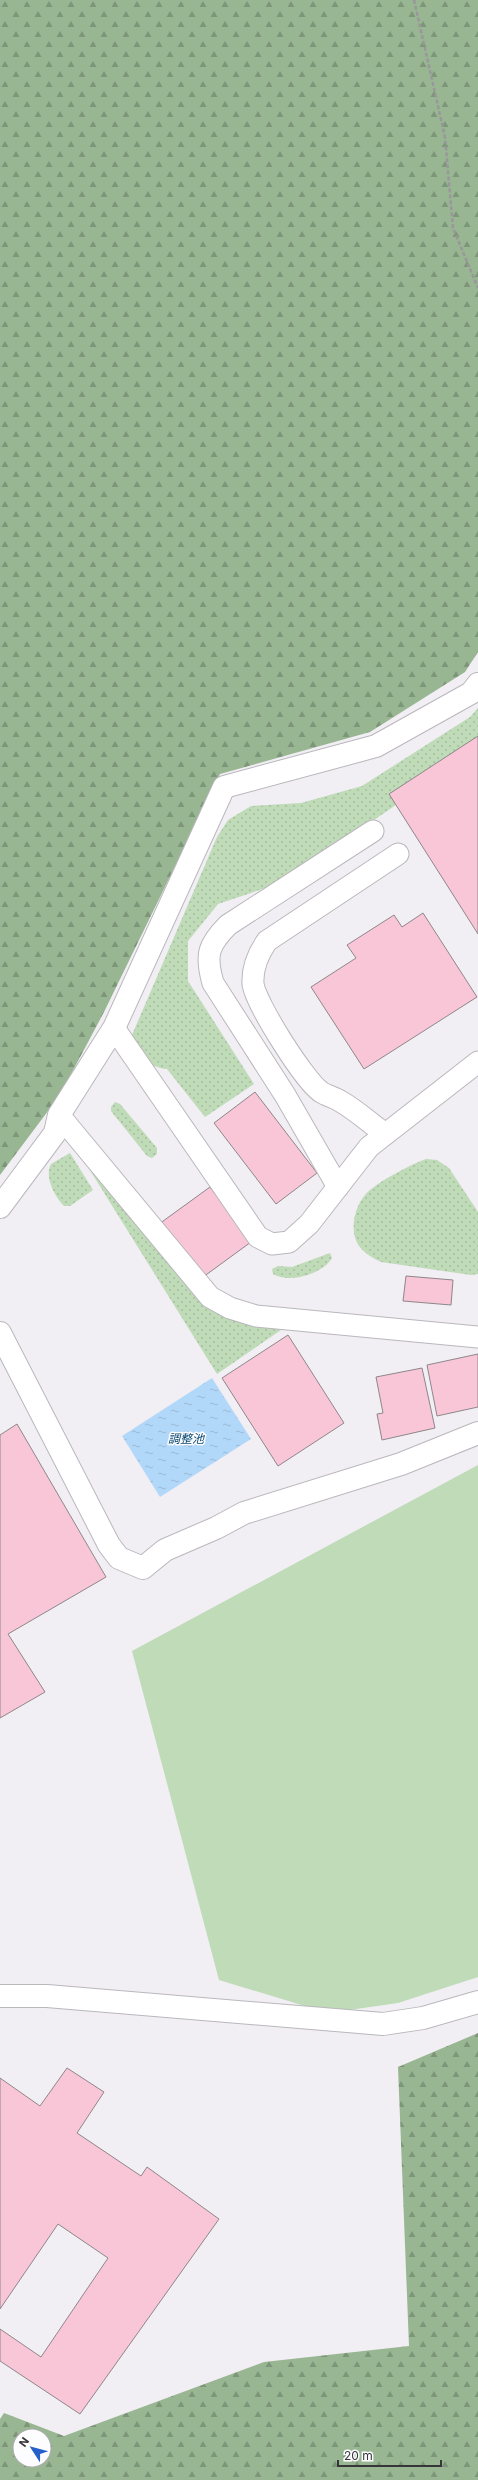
<svg xmlns="http://www.w3.org/2000/svg" width="478" height="2480" viewBox="0 0 478 2480" font-family="Inter,'Noto Sans JP',sans-serif">
  <defs>
    <pattern id="grass-dots" width="8" height="8" patternUnits="userSpaceOnUse"><rect width="8" height="8" fill="#bfdbb8"/><path d="M2 2h.1M6 6h.1" fill="none" stroke="#a5bd9f" stroke-width="1.8" stroke-linecap="round"/></pattern>
    <pattern id="forest-firs" width="22" height="20" patternUnits="userSpaceOnUse"><rect width="22" height="20" fill="#98b692"/><path d="M5 1l3.5 6h-7zM16 11l3.5 6h-7z" fill="#7d9578"/></pattern>
    <pattern id="water-ripples" width="26" height="14" patternUnits="userSpaceOnUse"><rect width="26" height="14" fill="#b2d8f9"/><path d="M2 4q2-2 4 0t4 0M15 11q2-2 4 0t4 0" fill="none" stroke="#9abad6"/></pattern>
  </defs>
  <rect width="100%" height="100%" fill="#f1eef4"/>
  <g fill="url(#grass-dots)">
    <path d="M478 708V748L286 881 218 904 188 941V981L254 1084 205 1117 167 1069C149 1068 136 1053 132 1035L217 837 228 820 251 806 301 803 362 786 470 717Z"/>
    <polygon points="115,1102 120,1104 157,1148 157,1154 152,1158 147,1156 111,1111 111,1107"/>
    <polygon points="73,1143 245,1320 281,1330 217,1374"/>
    <path d="M70 1153 93 1190 70 1206H64C55 1197 44 1177 51 1164Z"/>
    <path d="M426 1159 437 1160 449 1168 478 1212V1274L471 1275 381 1262C373 1258 365 1254 359 1246 348 1230 355 1202 370 1190 385 1178 408 1166 426 1159Z"/>
    <path d="M330 1253 332 1258C323 1274 289 1284 273 1274L272 1269 278 1266 292 1267Z"/>
  </g>
  <g fill="url(#forest-firs)" fill-rule="evenodd">
    <polygon points="0,0 478,0 478,652 465,672 370,732 220,774 104,1012 60,1095 0,1175"/>
    <path d="M478 2033V2480H0V2419L4 2413 64 2436 264 2362 409 2346 398 2067ZM20 2436H44V2460H20Z"/>
  </g>
  <polygon fill="#bfdbb8" points="478,1465 478,1977 398,2003 328,2013 219,1980 132,1651"/>
  <polygon fill="url(#water-ripples)" points="212,1378 251,1439 160,1497 122,1436"/>
  <g fill="#f8c6d6" stroke="#8e8789">
    <polygon points="478,736 478,934 389,794"/>
    <polygon points="423,913 477,997 364,1069 311,987 356,958 347,945 394,915 402,927"/>
    <polygon points="255,1092 317,1173 276,1204 214,1123"/>
    <polygon points="210,1187 251,1242 199,1280 159,1224"/>
    <polygon points="406,1276 453,1280 451,1305 403,1301"/>
    <polygon points="288,1335 344,1423 278,1466 222,1378"/>
    <polygon points="478,1354 478,1407 437,1416 427,1365"/>
    <polygon points="422,1368 435,1428 382,1440 377,1414 383,1413 376,1377"/>
    <polygon points="17,1424 106,1577 8,1634 45,1692 0,1718 0,1435"/>
    <polygon points="67,2068 104,2092 77,2133 141,2176 147,2167 219,2219 80,2414 0,2361 0,2329 41,2357 108,2258 58,2224 0,2309 0,2078 40,2106"/>
  </g>
  <g fill="none" stroke-linecap="round" stroke-linejoin="round">
    <defs>
      <g id="lane">
        <polyline points="114,1028 258,1237 272,1244 289,1242 309,1224 369,1147 478,1062"/>
        <polyline points="59,1115 210,1297 230,1308 256,1316 478,1337"/>
        <path d="M385 1134C370 1123 356 1110 340 1101 334 1097 327 1096 321 1092 304 1080 256 1004 253 984 252 968 258 954 267 941L398 854"/>
        <path d="M338 1187 285 1095 213 983C205 955 208 945 228 925L373 831"/>
      </g>
      <g id="street">
        <polyline points="0,1207 55,1133 59,1115 114,1028 224,787 376,746 471,693 478,684"/>
        <polyline points="0,1333 109,1545 119,1558 143,1568 165,1550 216,1528 244,1513 401,1464 478,1433"/>
        <polyline points="0,1996 47,1996 383,2024 423,2018 478,2002"/>
      </g>
    </defs>
    <use href="#lane" stroke="#bab7bd" stroke-width="23"/>
    <use href="#street" stroke="#bab7bd" stroke-width="24"/>
    <polyline stroke="#99979b" stroke-width="2.5" stroke-dasharray="4 2" stroke-linecap="butt" points="414,0 445,137 453,228 478,288"/>
    <use href="#lane" stroke="#fff" stroke-width="21"/>
    <use href="#street" stroke="#fff" stroke-width="22"/>
  </g>
  <g text-anchor="middle" dominant-baseline="central" stroke-width="3" stroke-linejoin="round" paint-order="stroke">
    <g font-size="12" font-style="italic" fill="#084971" stroke="#fdfcff">
      <text x="186" y="1438">調整池</text>
    </g>
  </g>
  <g transform="translate(32 2448) rotate(306)"><circle r="19" fill="#fdfcff" stroke="#adacaf"/>
  <path d="M0-3L7 15L0 10L-7 15Z" fill="#245fcc"/>
  <text y="-6" font-size="11" font-weight="bold" text-anchor="middle" fill="#363537">N</text>
  </g>
  <path d="M338 2460v6h103v-6" fill="none" stroke="#363537" stroke-width="2"/>
  <text x="344" y="2460" font-size="12" fill="#363537" stroke="#fdfcff" stroke-width="3" paint-order="stroke">20 m</text>
</svg>
